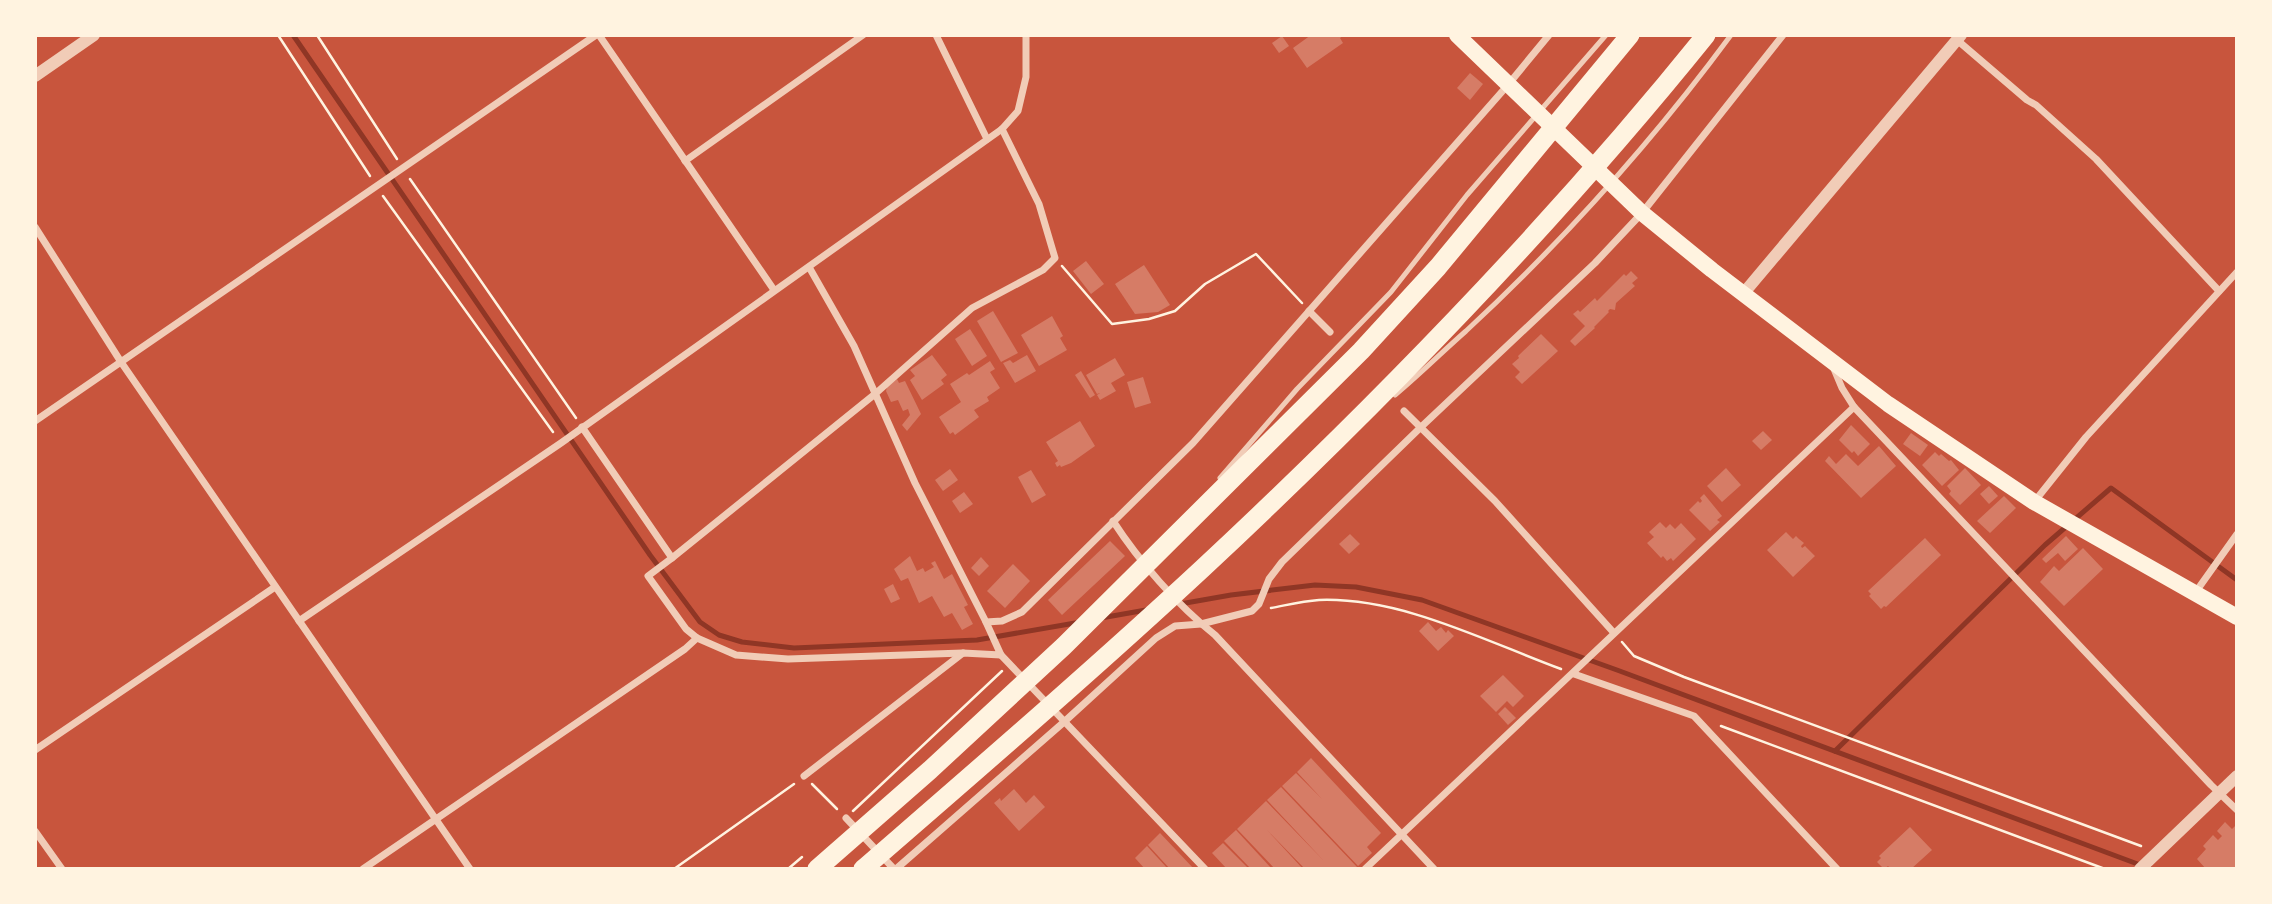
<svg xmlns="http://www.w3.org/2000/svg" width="2272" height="904" viewBox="0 0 2272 904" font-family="Arial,sans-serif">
  <rect width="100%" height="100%" fill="#c8553d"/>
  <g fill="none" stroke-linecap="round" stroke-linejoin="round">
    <g stroke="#8f3625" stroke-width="5">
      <polyline points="293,35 650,555 700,622 719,635 742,642 794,648 977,640 1081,622"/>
      <polyline points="1180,604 1231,595 1315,585 1356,587 1422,600 1617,670 2151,869"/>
      <polyline points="1101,618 1146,610"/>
      <polyline points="1835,751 2045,545 2111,488 2237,580"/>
    </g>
  </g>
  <g fill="#d67c66">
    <polygon points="1311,35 1344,35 1340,38 1343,43 1307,68 1293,48"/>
    <polygon points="1282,36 1289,46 1279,53 1272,43"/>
    <polygon points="1470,73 1483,84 1470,100 1457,88"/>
    <polygon points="1086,261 1104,284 1091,294 1073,271"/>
    <polygon points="1144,265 1170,305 1158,312 1135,314 1115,284"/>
    <polygon points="1631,271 1638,278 1632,283 1635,286 1616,303 1615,310 1610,309 1608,311 1609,312 1594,327 1595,328 1575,346 1570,341 1585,326 1573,314 1578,310 1580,312 1595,298 1597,301 1624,274 1626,276"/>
    <polygon points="993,311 1018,353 1001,362 977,321"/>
    <polygon points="1052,316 1063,336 1060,338 1067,350 1039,366 1021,335"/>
    <polygon points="970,329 987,356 972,366 955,339"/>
    <polygon points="1541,334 1558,351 1522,384 1515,377 1520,372 1512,364 1519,358 1518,356"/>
    <polygon points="932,355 947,375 941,380 944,384 922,400 910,380 915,376 910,370"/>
    <polygon points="1027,355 1036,371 1015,383 1003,363 1010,360 1013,363"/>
    <polygon points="1115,358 1125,375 1111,383 1116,391 1100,400 1097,395 1100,393 1097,394 1086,375"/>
    <polygon points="990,361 995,369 990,372 1000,388 987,397 989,401 974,410 979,417 955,435 953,432 950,434 939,417 961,402 950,384 967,373 969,375"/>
    <polygon points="1081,371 1095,395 1090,398 1075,375"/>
    <polygon points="1143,377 1151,403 1135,408 1127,382"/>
    <polygon points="897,379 899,383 905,381 921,414 907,431 902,425 910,415 908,409 903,411 898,400 891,402 886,391 887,387"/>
    <polygon points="1080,421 1095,446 1071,463 1061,467 1060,465 1057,467 1055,463 1058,461 1046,442"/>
    <polygon points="1851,425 1870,444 1858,456 1854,451 1852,453 1839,440"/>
    <polygon points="1763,431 1772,440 1761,450 1752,441"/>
    <polygon points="1911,433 1928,445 1920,456 1903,444"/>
    <polygon points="1879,446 1896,466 1861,498 1825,461 1829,456 1836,464 1846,454 1858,466"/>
    <polygon points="1935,452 1939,456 1941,454 1949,461 1951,460 1959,470 1942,486 1922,465"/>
    <polygon points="1726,468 1741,485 1722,502 1707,486"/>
    <polygon points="1965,468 1981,485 1960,505 1949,494 1951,491 1947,486"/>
    <polygon points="950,469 958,480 943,491 935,480"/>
    <polygon points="1031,470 1046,495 1032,503 1018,477"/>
    <polygon points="1989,486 1998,496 1989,504 1980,494"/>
    <polygon points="964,492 973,504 960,513 952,501"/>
    <polygon points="1704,494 1722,516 1717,520 1720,522 1710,531 1689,510 1698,501 1700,503 1702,501 1700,498"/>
    <polygon points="2004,496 2016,508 1990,533 1977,521"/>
    <polygon points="1660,522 1666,528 1670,524 1675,529 1681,523 1696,539 1673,561 1671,558 1667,561 1663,556 1661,558 1647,543 1654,537 1649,532"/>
    <polygon points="1786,532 1793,539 1796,536 1799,539 1804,543 1801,546 1802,548 1805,546 1815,556 1793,577 1767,550"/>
    <polygon points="1350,534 1360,544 1349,554 1339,544"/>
    <polygon points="2066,536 2078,549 2065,561 2058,553 2046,563 2042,559"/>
    <polygon points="1925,538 1941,555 1886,607 1884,606 1881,609 1869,596 1871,594 1868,591"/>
    <polygon points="1110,541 1125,556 1062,615 1048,600"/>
    <polygon points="2083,548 2103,569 2064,606 2040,582 2054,566 2059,571"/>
    <polygon points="910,556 917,571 923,568 925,572 934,567 931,563 935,561 944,579 952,574 968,605 964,607 973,624 962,630 952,613 944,617 932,596 919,603 908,578 901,581 894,569"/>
    <polygon points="981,557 989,566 979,576 971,568"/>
    <polygon points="1013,564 1030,581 1005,608 987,591"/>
    <polygon points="893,584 900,599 891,603 884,589"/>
    <polygon points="1428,622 1436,631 1441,627 1446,633 1448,630 1454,636 1438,651 1419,631"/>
    <polygon points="1503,675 1524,696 1513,707 1507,701 1496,712 1480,696"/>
    <polygon points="1505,707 1516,718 1508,725 1498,714"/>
    <polygon points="1311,758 1381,833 1367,847 1372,853 1358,866 1282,786 1296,773 1322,799 1297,772"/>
    <polygon points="1281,787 1357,867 1354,869 1305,869 1266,829 1303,869 1275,869 1237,829 1266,801 1324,861 1267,800"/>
    <polygon points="1014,789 1026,803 1034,795 1045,807 1019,831 994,803 1000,798 1001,801"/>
    <polygon points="2225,822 2232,829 2237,824 2237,869 2206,869 2197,859 2206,849 2203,846 2213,835 2218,840 2222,836 2217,831"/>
    <polygon points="1910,827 1932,850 1911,869 1891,869 1888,866 1884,869 1877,862 1881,858 1879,856"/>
    <polygon points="1236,830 1272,869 1251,869 1224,841"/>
    <polygon points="1160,833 1194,869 1170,869 1148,845"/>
    <polygon points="1223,843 1249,869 1227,869 1212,853"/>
    <polygon points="1147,846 1168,869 1145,869 1135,858"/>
  </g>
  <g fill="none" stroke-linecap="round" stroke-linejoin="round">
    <g stroke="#fff3e0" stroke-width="2.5">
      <polyline points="278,35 370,176"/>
      <polyline points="317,35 397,159"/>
      <polyline points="410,179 576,418"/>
      <polyline points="383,196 553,432"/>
      <polyline points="1062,266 1112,324 1149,319 1175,311 1205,284 1256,254 1302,303"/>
      <path d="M1271 608C1287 605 1303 601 1319 600 1401 597 1485 641 1561 669"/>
      <polyline points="1622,642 1634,656 1684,677 2141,846"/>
      <polyline points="1721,726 2105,869"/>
      <polyline points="812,784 837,809"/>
      <polyline points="853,811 1002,671"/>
      <polyline points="674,869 794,784"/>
      <polyline points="788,869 802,857"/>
    </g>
    <g stroke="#f1ccb7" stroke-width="5">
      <path d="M1395 395C1419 375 1442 352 1466 331 1563 241 1652 142 1731 35"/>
      <polyline points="1220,478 1297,389 1391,292 1467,195 1606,35"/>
    </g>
    <g stroke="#f1ccb7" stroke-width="7">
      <polyline points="599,35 774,290"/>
      <polyline points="936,35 987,139"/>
      <polyline points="1957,40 2027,100 2036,105 2096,159 2219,291"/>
      <polyline points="685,161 863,35"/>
      <polyline points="35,227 121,362 470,869"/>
      <polyline points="809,267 854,346 915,483 986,622 1002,621 1022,612 1193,443 1507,86 1549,35"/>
      <polyline points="1309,311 1330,332"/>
      <polyline points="1834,369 1842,388 1854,407 2211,785 2237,810"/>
      <polyline points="1404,411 1495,501 1614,633"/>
      <polyline points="35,421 596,35"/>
      <polyline points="582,427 672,558 875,394 972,308 1043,270 1055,258 1039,204 1002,129"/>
      <polyline points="2034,502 2086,437 2237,272"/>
      <path d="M1113 521C1139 561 1177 605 1215 635L1434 869"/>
      <polyline points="672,558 648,576 686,629 697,638 736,655 788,659 963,653"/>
      <polyline points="2195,593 2237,534"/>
      <polyline points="299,621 561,443 1002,129 1018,111 1026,77 1026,35"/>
      <polyline points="1001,655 1205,869"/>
      <polyline points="1574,674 1694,716 1837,869"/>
      <polyline points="35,750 275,587"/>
      <polyline points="804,776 963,653 1001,655 986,622"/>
      <polyline points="846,818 894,869"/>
      <polyline points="35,831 62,869"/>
      <polyline points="363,869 685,649 697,638"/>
      <polyline points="896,869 1064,722 1156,638 1175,626 1201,624 1252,611 1259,604 1269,579 1282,562 1420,428 1595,263 1642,213 1783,35"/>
      <polyline points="1365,869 1854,407"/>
    </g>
    <g stroke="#f1ccb7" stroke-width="12">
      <polyline points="35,76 94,35"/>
      <polyline points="1743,294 1961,35"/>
      <polyline points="2140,869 2237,776"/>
    </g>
    <polyline stroke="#fff3e0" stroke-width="16" points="1457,35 1642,213 1712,270 1888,404 2034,502 2237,617"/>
    <g stroke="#fff3e0" stroke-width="19">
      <polyline points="817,869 930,770 1064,646 1361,351 1438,267 1630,35"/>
      <path d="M863 869C977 770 1092 671 1203 568 1382 401 1552 226 1706 35"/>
    </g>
  </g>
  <rect width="2272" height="904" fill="none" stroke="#fff3e0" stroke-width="74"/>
</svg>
